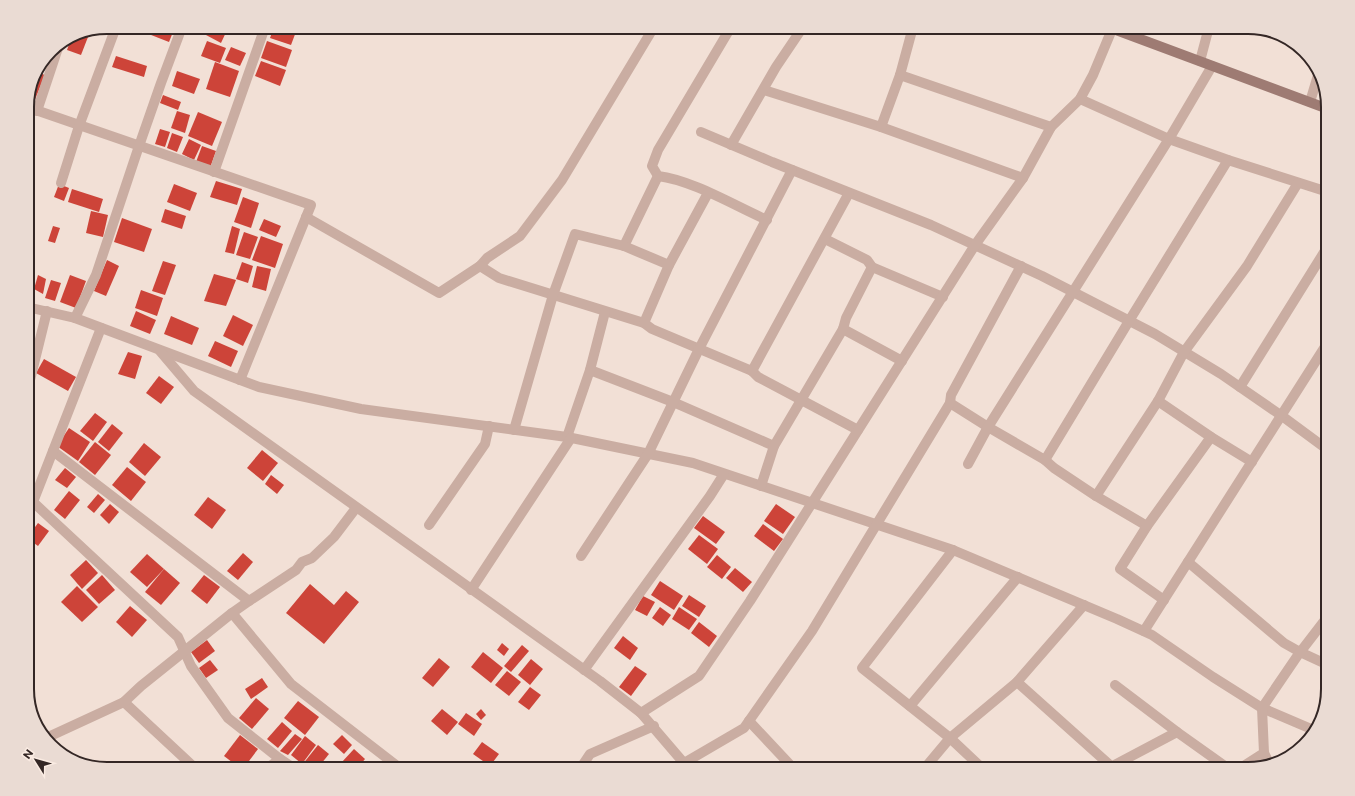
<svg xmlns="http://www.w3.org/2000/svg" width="1355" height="796" viewBox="0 0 1355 796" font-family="Montserrat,sans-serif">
  <rect width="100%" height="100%" fill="#f2e0d6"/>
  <g fill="#cd4439">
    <polygon points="149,27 175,27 169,42 146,33"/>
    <polygon points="210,27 225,27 228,28 221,43 206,35"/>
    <polygon points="274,27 291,27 297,29 291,45 270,38"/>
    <polygon points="93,30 90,35 83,32 84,31"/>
    <polygon points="77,33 88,37 81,55 67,50 72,36"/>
    <polygon points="207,41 226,48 220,63 201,56"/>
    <polygon points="267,41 292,50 286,67 261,58"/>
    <polygon points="231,47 246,53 240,66 225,60"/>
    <polygon points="52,50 46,64 43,62 51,50"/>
    <polygon points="116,56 147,66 144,77 112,67"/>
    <polygon points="261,61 286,70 280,86 255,76"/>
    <polygon points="215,62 239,71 230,97 206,89"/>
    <polygon points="177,71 200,79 194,94 172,86"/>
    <polygon points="36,72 45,75 34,102 28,100 33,76"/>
    <polygon points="163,95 181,102 178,110 160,103"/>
    <polygon points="177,111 190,115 185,133 171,128"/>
    <polygon points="198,112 222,122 212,146 188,136"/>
    <polygon points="160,129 170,132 165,147 155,144"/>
    <polygon points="172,133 183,137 177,152 167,148"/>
    <polygon points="189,139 201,145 194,160 182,154"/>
    <polygon points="202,146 216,151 210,168 196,162"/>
    <polygon points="216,181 242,189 237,205 210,197"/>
    <polygon points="59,184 69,188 64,201 54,197"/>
    <polygon points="174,184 197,193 190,211 167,202"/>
    <polygon points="72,189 103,199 99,212 68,202"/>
    <polygon points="243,197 259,203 251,228 234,222"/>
    <polygon points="165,209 186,216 182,229 161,222"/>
    <polygon points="91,211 108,215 103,237 86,233"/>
    <polygon points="122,218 152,229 144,252 114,242"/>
    <polygon points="264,219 281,226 276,237 259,230"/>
    <polygon points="53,226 60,228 55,243 48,241"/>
    <polygon points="232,226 240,229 234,254 225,252"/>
    <polygon points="244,232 258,237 250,259 236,255"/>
    <polygon points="261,236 283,244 275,268 252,260"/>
    <polygon points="107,260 119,266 106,296 94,291"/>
    <polygon points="163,261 176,265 165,295 152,291"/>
    <polygon points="242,262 253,266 248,283 236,279"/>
    <polygon points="257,266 271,269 266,291 252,287"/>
    <polygon points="214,274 236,280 226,306 204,301"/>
    <polygon points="38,275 46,279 43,294 34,289"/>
    <polygon points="70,275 86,281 76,308 60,302"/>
    <polygon points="51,280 61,283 55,301 45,298"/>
    <polygon points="141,290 163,298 157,316 135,308"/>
    <polygon points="136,311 156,320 150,334 130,326"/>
    <polygon points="233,315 253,325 243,346 223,336"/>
    <polygon points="171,316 199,328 192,345 164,334"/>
    <polygon points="27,324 34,327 27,343"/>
    <polygon points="215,341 238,351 231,367 208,356"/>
    <polygon points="128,352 142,356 135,379 118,374"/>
    <polygon points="44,359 76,377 68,391 36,373"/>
    <polygon points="159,376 174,387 161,404 146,393"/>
    <polygon points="95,413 107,422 93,441 80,431"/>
    <polygon points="112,424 123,433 109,451 98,442"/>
    <polygon points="69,428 90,442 78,461 57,446"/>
    <polygon points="95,442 111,455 95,475 79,462"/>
    <polygon points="144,443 161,457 145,476 129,462"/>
    <polygon points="262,450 278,463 263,481 247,468"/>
    <polygon points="127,467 146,482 131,501 112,485"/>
    <polygon points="65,468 76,477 67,488 55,480"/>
    <polygon points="271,475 284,485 277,494 265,484"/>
    <polygon points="69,491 80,500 65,519 54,510"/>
    <polygon points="98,494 105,500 94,513 87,507"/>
    <polygon points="208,497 226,510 212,529 194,515"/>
    <polygon points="110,504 119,512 109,524 100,515"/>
    <polygon points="776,504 795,517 783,534 764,521"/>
    <polygon points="703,516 725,532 716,544 694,528"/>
    <polygon points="38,523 49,531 38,546 27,538"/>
    <polygon points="763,524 783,539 774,551 754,536"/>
    <polygon points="699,535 718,549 707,564 688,549"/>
    <polygon points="27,545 35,551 27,562"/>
    <polygon points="243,553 253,562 238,580 227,571"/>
    <polygon points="147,554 164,569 147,587 130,572"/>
    <polygon points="717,555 731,567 722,579 707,567"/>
    <polygon points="86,560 98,573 82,589 70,575"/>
    <polygon points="735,568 752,582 743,592 726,578"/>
    <polygon points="164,569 180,583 161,605 145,592"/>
    <polygon points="102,575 115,590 99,604 86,590"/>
    <polygon points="204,575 220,587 207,604 191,591"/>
    <polygon points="660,581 683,596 674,610 651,595"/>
    <polygon points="310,584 334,605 346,591 359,602 324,644 286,613"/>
    <polygon points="77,586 98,607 82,622 61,602"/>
    <polygon points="689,595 706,606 699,617 682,606"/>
    <polygon points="643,596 655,602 647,616 635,610"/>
    <polygon points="130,606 147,620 132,637 116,622"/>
    <polygon points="660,607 671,615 663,626 652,618"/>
    <polygon points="679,607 697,619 689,630 672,619"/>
    <polygon points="699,622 717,636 709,647 691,633"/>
    <polygon points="623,636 638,648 630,660 614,648"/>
    <polygon points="207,640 215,651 199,663 191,652"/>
    <polygon points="502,643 509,649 504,656 497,650"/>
    <polygon points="522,645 529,651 511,672 504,666"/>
    <polygon points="483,652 503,668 491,683 471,667"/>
    <polygon points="439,658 450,667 433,687 422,678"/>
    <polygon points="531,659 543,669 530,685 518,675"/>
    <polygon points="210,660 218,670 206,678 199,668"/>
    <polygon points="635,666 647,674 631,696 619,687"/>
    <polygon points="507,671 521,682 509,696 495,685"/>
    <polygon points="262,678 268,687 251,699 245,689"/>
    <polygon points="530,687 541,695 529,710 518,702"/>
    <polygon points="256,698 269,709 252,729 239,718"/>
    <polygon points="298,701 319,717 305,735 284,718"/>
    <polygon points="442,709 458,722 447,735 431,721"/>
    <polygon points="481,709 486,715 481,720 476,714"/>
    <polygon points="466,713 482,724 474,736 458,724"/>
    <polygon points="282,722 292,731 278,748 267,739"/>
    <polygon points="295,734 302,739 288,755 280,751"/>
    <polygon points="240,735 258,749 243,769 241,769 224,756"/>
    <polygon points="342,735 352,745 344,754 333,744"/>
    <polygon points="305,736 316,745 302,764 291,755"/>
    <polygon points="482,742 499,754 490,766 473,754"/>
    <polygon points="318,745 329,754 317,769 307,769 302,765"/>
    <polygon points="354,749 365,759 357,769 348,769 341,763"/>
  </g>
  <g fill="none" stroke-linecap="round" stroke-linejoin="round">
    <g stroke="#caada2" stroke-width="10">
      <path d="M731 27 658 150 652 166 658 176C692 180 735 206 767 220"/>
      <polyline points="1200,61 1209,27"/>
      <polyline points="900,75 1051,127"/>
      <polyline points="764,90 881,127 1023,178"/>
      <polyline points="1080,99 1169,139 1228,160 1328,192"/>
      <polyline points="1310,102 1319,72"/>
      <polyline points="27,107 311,205 240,380"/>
      <polyline points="37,111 59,45"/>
      <polyline points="881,127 900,75 913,27"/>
      <polyline points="701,132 772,162 931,225 1042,276 1155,334 1221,374 1282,416 1328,450"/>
      <polyline points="731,145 776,67 803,27"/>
      <polyline points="214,172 265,27"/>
      <polyline points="61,183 79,126 116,27"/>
      <polyline points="306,217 439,293 480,266 487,258 520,236 562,180 654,27"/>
      <polyline points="825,239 867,260 872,267 943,297"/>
      <polyline points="624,246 658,176"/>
      <polyline points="480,266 499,278 644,323 652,329 752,371 758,377 858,430"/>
      <polyline points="27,307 75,318 259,387 361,409 567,437 693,463 953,550 1117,619 1152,635 1213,677 1262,708 1316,731"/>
      <polyline points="75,318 96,275 139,146 161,83 182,27"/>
      <polyline points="644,323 669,265 708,193"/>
      <polyline points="843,329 902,361"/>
      <polyline points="160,351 194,391 600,681 641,713 689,769"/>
      <polyline points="590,370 673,402 774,446"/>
      <polyline points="752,371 849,193"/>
      <polyline points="1240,387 1328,246"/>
      <polyline points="27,392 47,311"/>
      <polyline points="1158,401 1211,437 1252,462"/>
      <polyline points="950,403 988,427 1045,460 1054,468 1096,496 1147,526"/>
      <polyline points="514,430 553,295 575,234 624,246 669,265"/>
      <polyline points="567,437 590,370 605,312"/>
      <polyline points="53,451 249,601"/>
      <polyline points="1045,460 1129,321 1228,160"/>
      <polyline points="968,464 988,427 1169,139 1212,66"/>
      <polyline points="761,486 774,446 843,329 846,318 872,267"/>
      <polyline points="1096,496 1158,401 1184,352 1247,266 1298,183"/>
      <polyline points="33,502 178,637 191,666 228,718 280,759 295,769"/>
      <polyline points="27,512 33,502 101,328"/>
      <polyline points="429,525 485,444 489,426"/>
      <polyline points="953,550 862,668 950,738 983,769"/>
      <polyline points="581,556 648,454 699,349 792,170"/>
      <polyline points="1188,562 1284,643 1300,652 1328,665"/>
      <polyline points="471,590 571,438"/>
      <polyline points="1164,600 1120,569 1147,526 1211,437"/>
      <polyline points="232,613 291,684 401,769"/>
      <polyline points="1144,631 1328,342"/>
      <polyline points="584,670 710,496 724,474"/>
      <polyline points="1017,682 1112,767"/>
      <polyline points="1115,685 1177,732"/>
      <polyline points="124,702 196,769"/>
      <polyline points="910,706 1018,577"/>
      <polyline points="641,713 699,676 750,601 812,503 975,245 1023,178 1051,127 1080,99 1093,75 1113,27"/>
      <polyline points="749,721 794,769"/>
      <polyline points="46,738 124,702 141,686 232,613 249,601 296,570 302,562 312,558 334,537 356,508"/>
      <polyline points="1264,753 1269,763"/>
      <polyline points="684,763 744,728 812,631 950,403 951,395 1021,266"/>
      <polyline points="266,769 280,759"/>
      <polyline points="580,769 590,754 654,726"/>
      <polyline points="924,769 950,738 1017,682 1084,605"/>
      <polyline points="1107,769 1177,732 1229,769"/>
      <polyline points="1239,769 1264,753 1262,708 1298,655 1328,616"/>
    </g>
    <polyline stroke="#9e7b73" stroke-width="10" points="1108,27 1328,109"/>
  </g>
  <path d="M0 0H1355V796H0ZM107 34H1248A73 73 0 0 1 1321 107V689A73 73 0 0 1 1248 762H107A73 73 0 0 1 34 689V107A73 73 0 0 1 107 34Z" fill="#eadbd3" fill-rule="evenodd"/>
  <path fill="none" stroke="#342725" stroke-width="2" d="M107 34H1248A73 73 0 0 1 1321 107V689A73 73 0 0 1 1248 762H107A73 73 0 0 1 34 689V107A73 73 0 0 1 107 34Z"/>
  <g transform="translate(36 760) rotate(307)" stroke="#faebe2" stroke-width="3" paint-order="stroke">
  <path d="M0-3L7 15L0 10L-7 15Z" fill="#342725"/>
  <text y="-6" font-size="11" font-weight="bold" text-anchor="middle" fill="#342725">N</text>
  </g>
</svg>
